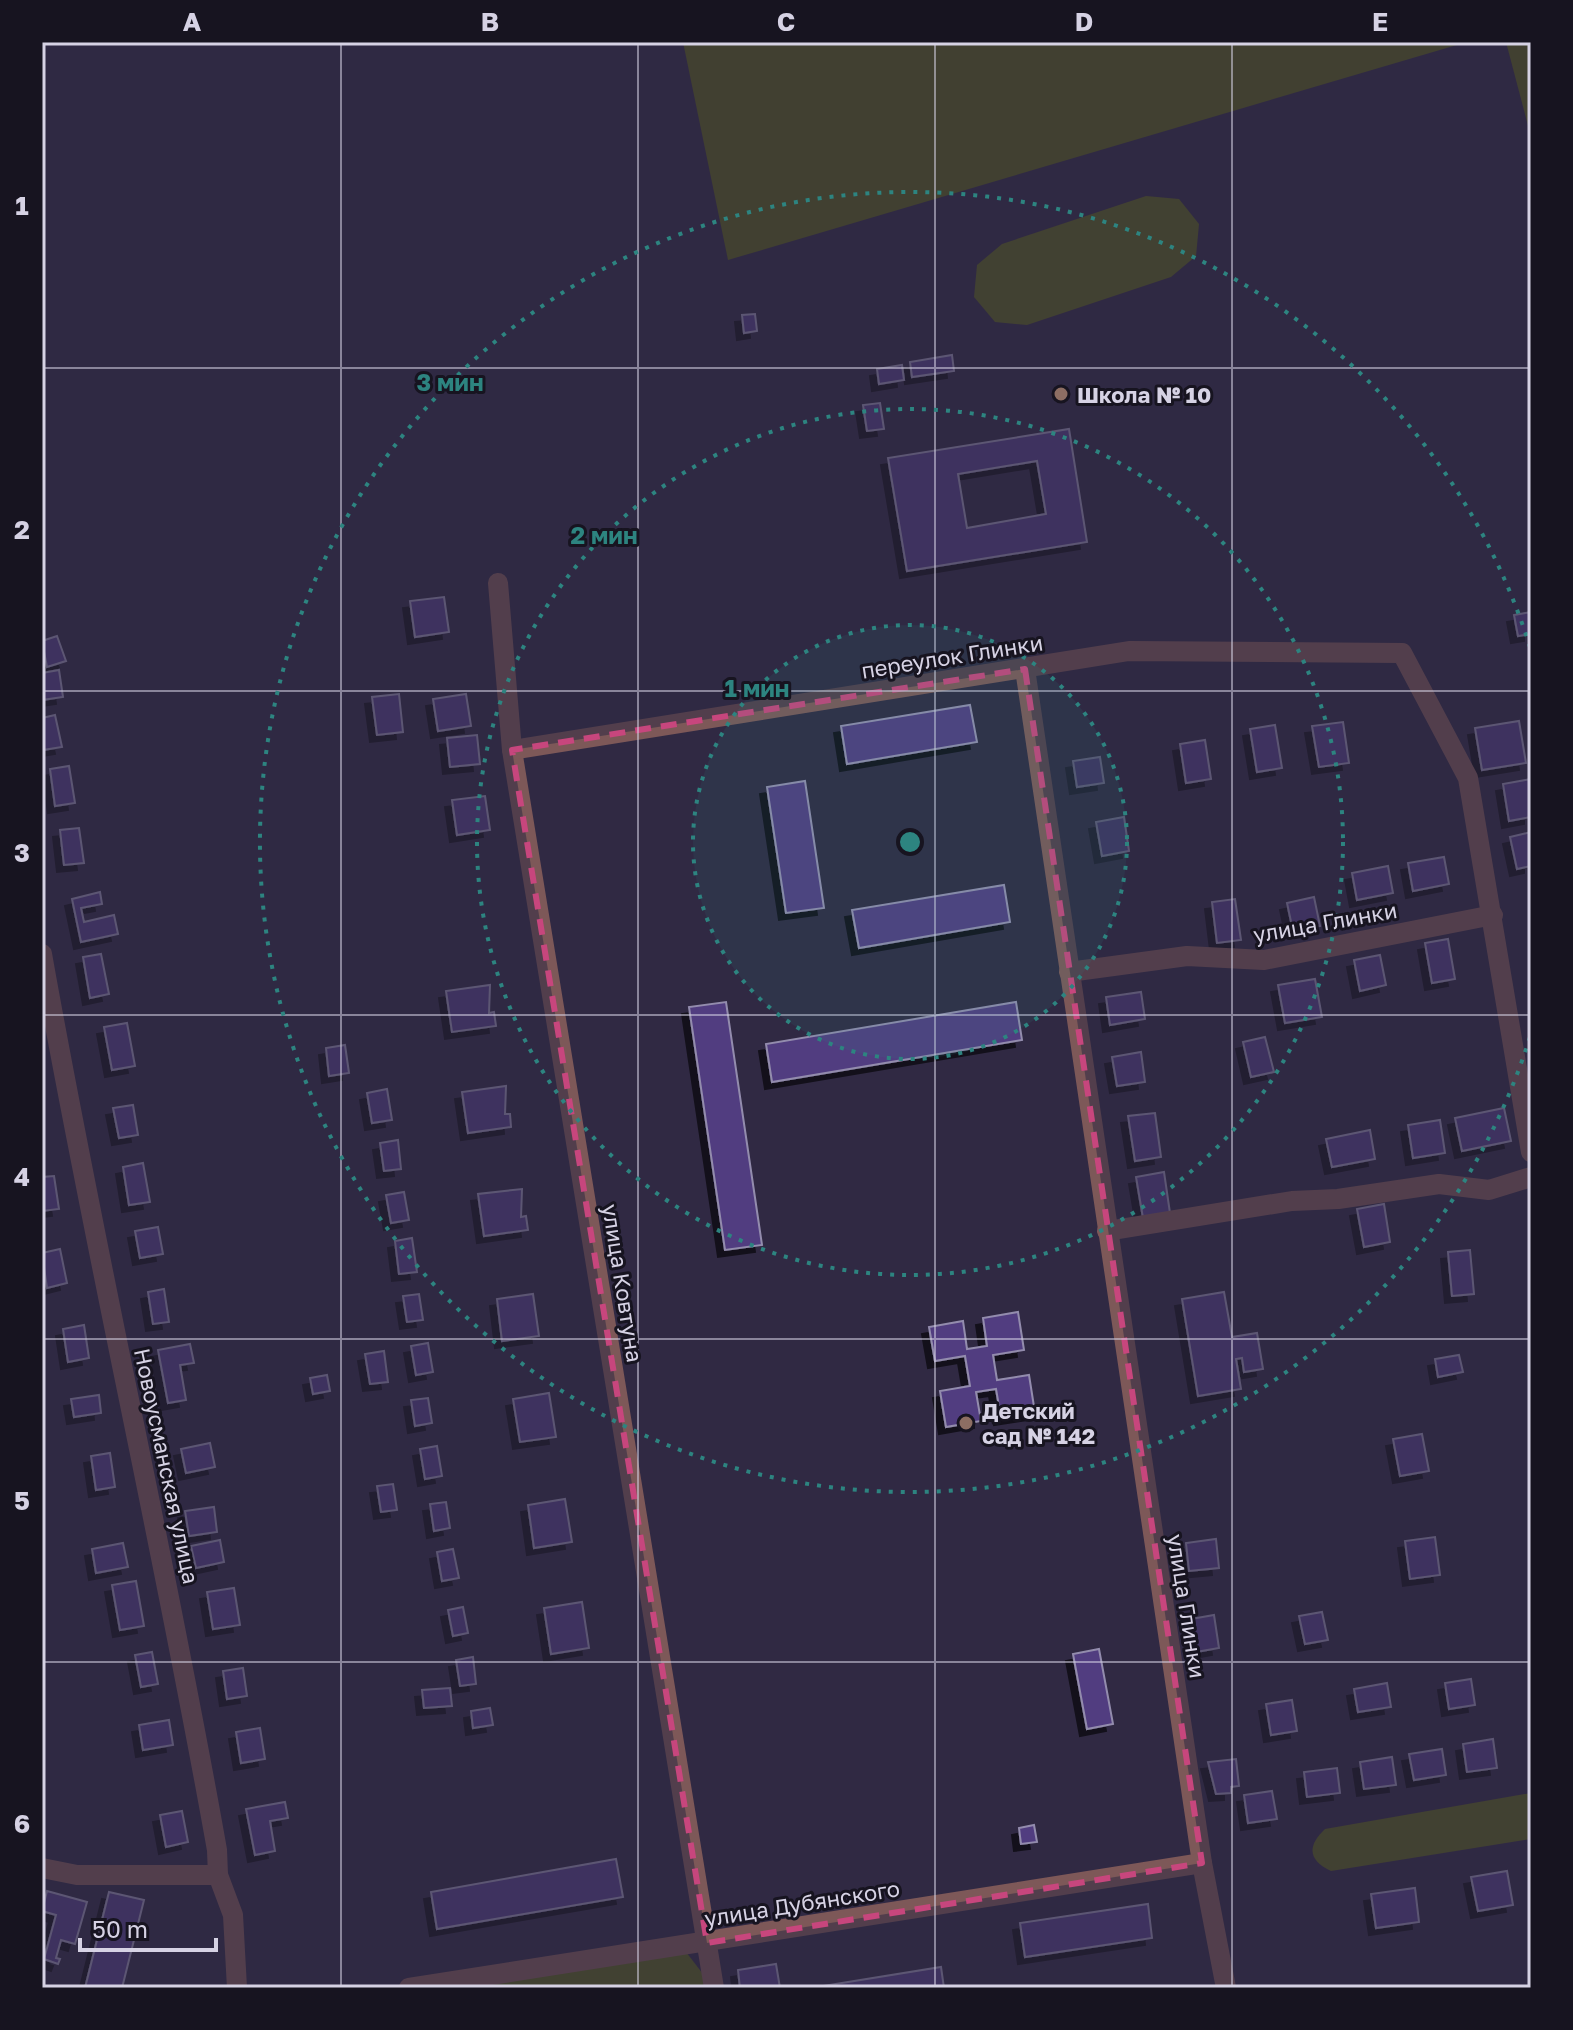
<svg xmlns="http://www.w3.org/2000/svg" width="1573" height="2030" viewBox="0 0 1573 2030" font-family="'Golos Text',sans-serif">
  <defs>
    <filter id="shadow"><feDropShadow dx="-7" dy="7" stdDeviation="0" flood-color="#0009"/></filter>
  </defs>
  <rect width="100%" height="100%" fill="#302943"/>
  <g fill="#585d1e">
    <polygon points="1146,196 1179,199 1199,224 1196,256 1171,277 1027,325 995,322 974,297 977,265 1002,244"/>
    <path d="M1531 1793V1839L1331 1871C1308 1860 1307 1846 1325 1829Z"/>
    <polygon points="686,1952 703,1974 705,1988 457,1988"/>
  </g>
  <g fill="#575c1b">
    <polygon points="683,42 1467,42 728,260"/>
    <polygon points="1506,42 1531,42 1531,137"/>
  </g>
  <g fill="#513d80" stroke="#938cad" stroke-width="2" fill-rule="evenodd" filter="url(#shadow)">
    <polygon points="755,314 757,331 744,333 742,315"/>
    <polygon points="952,355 954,371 912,377 910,362"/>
    <polygon points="902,365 904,380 879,384 877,369"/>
    <polygon points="880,403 884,429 867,431 863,405"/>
    <path d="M1069 429 1087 542 907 571 888 458ZM1037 461 1046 514 967 528 958 474Z"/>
    <polygon points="444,597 449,632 415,637 410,601"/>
    <polygon points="1531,612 1531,634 1518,636 1514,615"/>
    <polygon points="57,636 66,661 47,667 42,641"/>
    <polygon points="59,670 63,697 42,700 42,673"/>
    <polygon points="399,694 403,732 377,735 372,697"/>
    <polygon points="466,694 471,726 438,731 433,699"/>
    <polygon points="970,705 977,742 847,764 841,726"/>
    <polygon points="55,715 62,747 43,750 42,718"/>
    <polygon points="1519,721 1526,763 1482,770 1475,728"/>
    <polygon points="1343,722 1349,763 1319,767 1312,726"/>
    <polygon points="1275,725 1282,768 1257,772 1250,729"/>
    <polygon points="477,735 480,764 450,767 447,738"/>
    <polygon points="1205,740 1211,779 1186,783 1180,744"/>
    <polygon points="1100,757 1104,783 1077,787 1073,761"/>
    <polygon points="69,766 75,803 55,806 50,769"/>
    <polygon points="1531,779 1531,817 1509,821 1503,784"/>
    <polygon points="805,781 824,908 786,913 767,787"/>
    <polygon points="485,796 490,830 457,835 452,800"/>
    <polygon points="1124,817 1129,851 1102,856 1096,822"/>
    <polygon points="79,828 84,863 64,865 60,830"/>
    <polygon points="1531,832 1531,866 1517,869 1510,837"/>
    <polygon points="1444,857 1449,884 1413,891 1408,863"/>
    <polygon points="1388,866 1393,893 1357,900 1352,873"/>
    <polygon points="1004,885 1010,922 859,948 852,910"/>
    <polygon points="100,892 102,904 81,908 84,922 114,915 118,934 81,942 72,899"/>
    <polygon points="1314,897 1320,926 1293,931 1287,903"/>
    <polygon points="1235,899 1241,940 1217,943 1212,902"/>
    <polygon points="1448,939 1455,979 1432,983 1425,943"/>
    <polygon points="101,954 109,994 90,998 83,957"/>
    <polygon points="1380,955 1386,985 1360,991 1354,960"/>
    <polygon points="1315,979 1322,1017 1285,1023 1278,985"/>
    <polygon points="490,985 489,1013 494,1012 496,1026 452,1032 446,991"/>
    <polygon points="1141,992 1145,1019 1110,1025 1106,997"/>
    <polygon points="726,1002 762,1245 725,1250 689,1007"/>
    <polygon points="1016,1002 1022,1040 772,1082 766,1044"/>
    <polygon points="127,1023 135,1066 112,1070 104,1027"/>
    <polygon points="1265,1037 1274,1072 1251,1077 1243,1042"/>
    <polygon points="345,1045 349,1073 329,1076 326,1048"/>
    <polygon points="1141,1052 1145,1082 1117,1086 1112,1057"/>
    <polygon points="506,1086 505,1114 510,1114 511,1127 468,1133 462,1092"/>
    <polygon points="387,1089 392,1120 372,1123 367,1093"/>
    <polygon points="133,1105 138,1135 119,1138 113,1108"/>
    <polygon points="1504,1108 1511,1141 1462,1151 1455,1118"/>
    <polygon points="1155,1113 1161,1157 1135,1161 1128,1116"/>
    <polygon points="1440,1120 1445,1153 1413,1158 1408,1125"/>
    <polygon points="1370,1130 1375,1159 1332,1167 1326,1139"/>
    <polygon points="398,1140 401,1169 384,1171 380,1143"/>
    <polygon points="143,1163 150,1202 129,1205 123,1167"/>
    <polygon points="1164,1172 1170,1213 1143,1218 1136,1177"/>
    <polygon points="54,1176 59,1209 42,1211 42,1177"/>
    <polygon points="522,1189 521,1217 526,1216 528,1230 484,1236 478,1194"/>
    <polygon points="404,1192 409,1220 391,1223 386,1195"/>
    <polygon points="1384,1204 1390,1242 1364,1247 1357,1209"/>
    <polygon points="158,1227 163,1254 140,1258 135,1231"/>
    <polygon points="412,1238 417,1272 399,1274 395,1241"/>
    <polygon points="60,1249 67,1283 47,1288 42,1253"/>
    <polygon points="1470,1250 1474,1294 1452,1296 1448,1252"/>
    <polygon points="164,1289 169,1322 153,1324 148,1292"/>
    <polygon points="1224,1292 1232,1337 1257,1333 1263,1369 1244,1372 1242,1358 1236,1359 1241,1389 1198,1396 1182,1299"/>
    <polygon points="419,1294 423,1320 407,1322 403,1296"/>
    <polygon points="533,1294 539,1336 502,1341 497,1299"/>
    <polygon points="1018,1312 1024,1350 993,1355 997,1380 1029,1375 1035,1413 1001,1418 996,1389 976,1392 981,1421 946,1427 940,1391 970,1386 965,1356 935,1361 929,1327 963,1321 967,1349 987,1346 983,1318"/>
    <polygon points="84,1325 89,1358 68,1362 63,1329"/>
    <polygon points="428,1343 433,1372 416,1375 411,1346"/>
    <polygon points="190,1344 194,1363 180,1365 186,1400 168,1403 158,1350"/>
    <polygon points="384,1351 388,1382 370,1384 365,1354"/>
    <polygon points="1459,1355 1463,1372 1438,1377 1435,1359"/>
    <polygon points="327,1375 330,1391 313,1394 310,1378"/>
    <polygon points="549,1393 556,1437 520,1442 513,1399"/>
    <polygon points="99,1395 101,1413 74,1417 71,1399"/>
    <polygon points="428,1398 432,1423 415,1426 411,1400"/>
    <polygon points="1422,1434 1429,1471 1400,1476 1393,1439"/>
    <polygon points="210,1443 215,1467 186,1473 181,1449"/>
    <polygon points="437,1446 442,1476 425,1479 420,1449"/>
    <polygon points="110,1453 115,1487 96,1490 91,1456"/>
    <polygon points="393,1484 397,1510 381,1512 377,1486"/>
    <polygon points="565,1499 572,1542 534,1548 528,1505"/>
    <polygon points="446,1502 450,1528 434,1531 430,1504"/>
    <polygon points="214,1507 217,1532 189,1536 185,1511"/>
    <polygon points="1435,1537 1440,1575 1410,1579 1405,1541"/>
    <polygon points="1216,1539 1219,1568 1189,1571 1186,1543"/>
    <polygon points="220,1540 224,1562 196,1568 191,1546"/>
    <polygon points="123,1543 128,1567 96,1573 92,1549"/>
    <polygon points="453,1549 459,1578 442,1581 437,1552"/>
    <polygon points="136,1581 144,1626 120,1630 112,1585"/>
    <polygon points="234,1588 240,1625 213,1629 207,1592"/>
    <polygon points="582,1602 589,1648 551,1654 544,1608"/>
    <polygon points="463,1607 468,1633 453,1636 448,1610"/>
    <polygon points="1322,1612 1328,1640 1305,1644 1299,1616"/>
    <polygon points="1214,1615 1219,1648 1196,1652 1191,1619"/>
    <polygon points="1099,1649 1113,1724 1087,1729 1073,1654"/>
    <polygon points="152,1652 158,1684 141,1687 135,1655"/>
    <polygon points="473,1657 476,1684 460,1686 456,1660"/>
    <polygon points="243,1668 247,1696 227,1699 223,1671"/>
    <polygon points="1471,1679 1475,1705 1449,1709 1445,1683"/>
    <polygon points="1387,1683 1391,1707 1358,1712 1354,1689"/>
    <polygon points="450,1688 452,1706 424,1708 422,1690"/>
    <polygon points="1292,1700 1297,1731 1271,1735 1266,1704"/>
    <polygon points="490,1708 493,1725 473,1728 471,1711"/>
    <polygon points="169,1720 173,1745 143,1750 139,1725"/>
    <polygon points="260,1728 265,1759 241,1763 236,1732"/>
    <polygon points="1493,1739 1497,1768 1467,1772 1463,1744"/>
    <polygon points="1442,1749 1446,1775 1414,1780 1409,1754"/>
    <polygon points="1392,1757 1396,1785 1364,1789 1360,1762"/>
    <polygon points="1236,1759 1239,1786 1231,1787 1231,1793 1216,1794 1208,1762"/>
    <polygon points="1337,1768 1340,1793 1307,1797 1304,1772"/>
    <polygon points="1272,1791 1277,1819 1248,1823 1244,1795"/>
    <polygon points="285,1802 288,1818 270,1821 275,1851 255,1855 246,1809"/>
    <polygon points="182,1811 188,1842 166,1847 160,1815"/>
    <polygon points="1034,1825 1037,1842 1021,1844 1019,1828"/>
    <polygon points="616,1859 623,1897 437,1929 431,1892"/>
    <polygon points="1507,1871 1513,1905 1478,1911 1471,1877"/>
    <polygon points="1415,1888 1419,1922 1376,1928 1371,1894"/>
    <polygon points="47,1891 87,1902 75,1944 61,1940 56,1958 60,1959 58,1964 44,1959 56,1915 42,1911"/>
    <polygon points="109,1892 144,1900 122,1988 85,1988"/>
    <polygon points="1148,1904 1152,1938 1025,1957 1020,1923"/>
    <polygon points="776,1964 780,1988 740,1988 738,1970"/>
    <polygon points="941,1967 944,1988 811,1988"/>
  </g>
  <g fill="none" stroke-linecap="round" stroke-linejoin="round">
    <g stroke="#7d5858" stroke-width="20">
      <polyline points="498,583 512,750 714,1988"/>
      <polyline points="1025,669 1202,1863 1226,1988"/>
      <polyline points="512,750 1129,651 1402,653 1468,778 1531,1152"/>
      <path d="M42 954C95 1254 164 1550 217 1850L218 1875 233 1915 237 1988"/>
      <polyline points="1069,972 1187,956 1264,960 1493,915"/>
      <polyline points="1107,1231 1292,1201 1338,1199 1439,1184 1489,1190 1531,1177"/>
      <polyline points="42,1868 77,1875 218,1875"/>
      <polyline points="409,1988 1202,1863"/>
    </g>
  </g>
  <path d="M0 0H1573V2030H0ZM1025 669 1202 1863 707 1943 512 750Z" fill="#302943" fill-opacity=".55" fill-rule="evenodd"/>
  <path fill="none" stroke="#c7467d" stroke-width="6" stroke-dasharray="16 10" stroke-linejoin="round" d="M1025 669 1202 1863 707 1943 512 750Z"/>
  <path fill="none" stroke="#d6d2e4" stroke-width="2" stroke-opacity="0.55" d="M341 42V1988M638 42V1988M935 42V1988M1232 42V1988M42 368H1531M42 691H1531M42 1015H1531M42 1339H1531M42 1662H1531"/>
  <circle cx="910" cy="842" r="217" fill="#2d8480" fill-opacity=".12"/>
  <g fill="none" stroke="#2d8480" stroke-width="4" stroke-dasharray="4 8">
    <circle cx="910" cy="842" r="217"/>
    <circle cx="910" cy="842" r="433"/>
    <path d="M1530 1037A650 650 0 1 1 1530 647"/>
  </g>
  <g fill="#8d6e63" stroke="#171420" stroke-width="3">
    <circle cx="1061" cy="394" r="8"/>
    <circle cx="966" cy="1423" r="8"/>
  </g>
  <g text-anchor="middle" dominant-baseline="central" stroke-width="6" stroke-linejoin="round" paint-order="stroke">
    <g font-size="22" font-weight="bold" fill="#d6d2e4" stroke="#171420" text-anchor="start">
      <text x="1077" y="394">Школа № 10</text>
      <text x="982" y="1410">Детский<tspan x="982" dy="25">сад № 142</tspan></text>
    </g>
    <g font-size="22" fill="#d6d2e4" stroke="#171420">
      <text transform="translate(952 656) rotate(-9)">переулок Глинки</text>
      <text transform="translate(1325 922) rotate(-10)">улица Глинки</text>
      <text transform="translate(623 1283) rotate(81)">улица Ковтуна</text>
      <text transform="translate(167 1466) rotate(78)">Новоусманская улица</text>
      <text transform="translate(1187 1606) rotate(81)">улица Глинки</text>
      <text transform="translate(802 1903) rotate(-9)">улица Дубянского</text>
    </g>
  </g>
  <circle cx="910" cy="842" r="12" fill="#2d8480" stroke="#171420" stroke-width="4"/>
  <g font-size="24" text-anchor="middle" font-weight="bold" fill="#2d8480" stroke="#171420" stroke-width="6" stroke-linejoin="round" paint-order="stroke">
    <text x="450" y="391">3 мин</text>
    <text x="604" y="544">2 мин</text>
    <text x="757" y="697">1 мин</text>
  </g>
  <rect width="1573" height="2030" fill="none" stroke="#171420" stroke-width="88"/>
  <path d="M80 1938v12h136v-12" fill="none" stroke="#d6d2e4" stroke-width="4"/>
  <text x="92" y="1938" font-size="24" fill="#d6d2e4" stroke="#171420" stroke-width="6" paint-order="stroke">50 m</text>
  <rect x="44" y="44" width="1485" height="1942" fill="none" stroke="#d6d2e4" stroke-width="3"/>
  <g font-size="26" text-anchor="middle" font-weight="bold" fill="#d6d2e4">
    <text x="192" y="31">A</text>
    <text x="490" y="31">B</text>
    <text x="786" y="31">C</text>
    <text x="1084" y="31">D</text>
    <text x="1380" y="31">E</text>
    <text x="22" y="215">1</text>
    <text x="22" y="539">2</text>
    <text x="22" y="862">3</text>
    <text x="22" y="1186">4</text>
    <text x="22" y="1510">5</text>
    <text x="22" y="1833">6</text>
  </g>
</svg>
